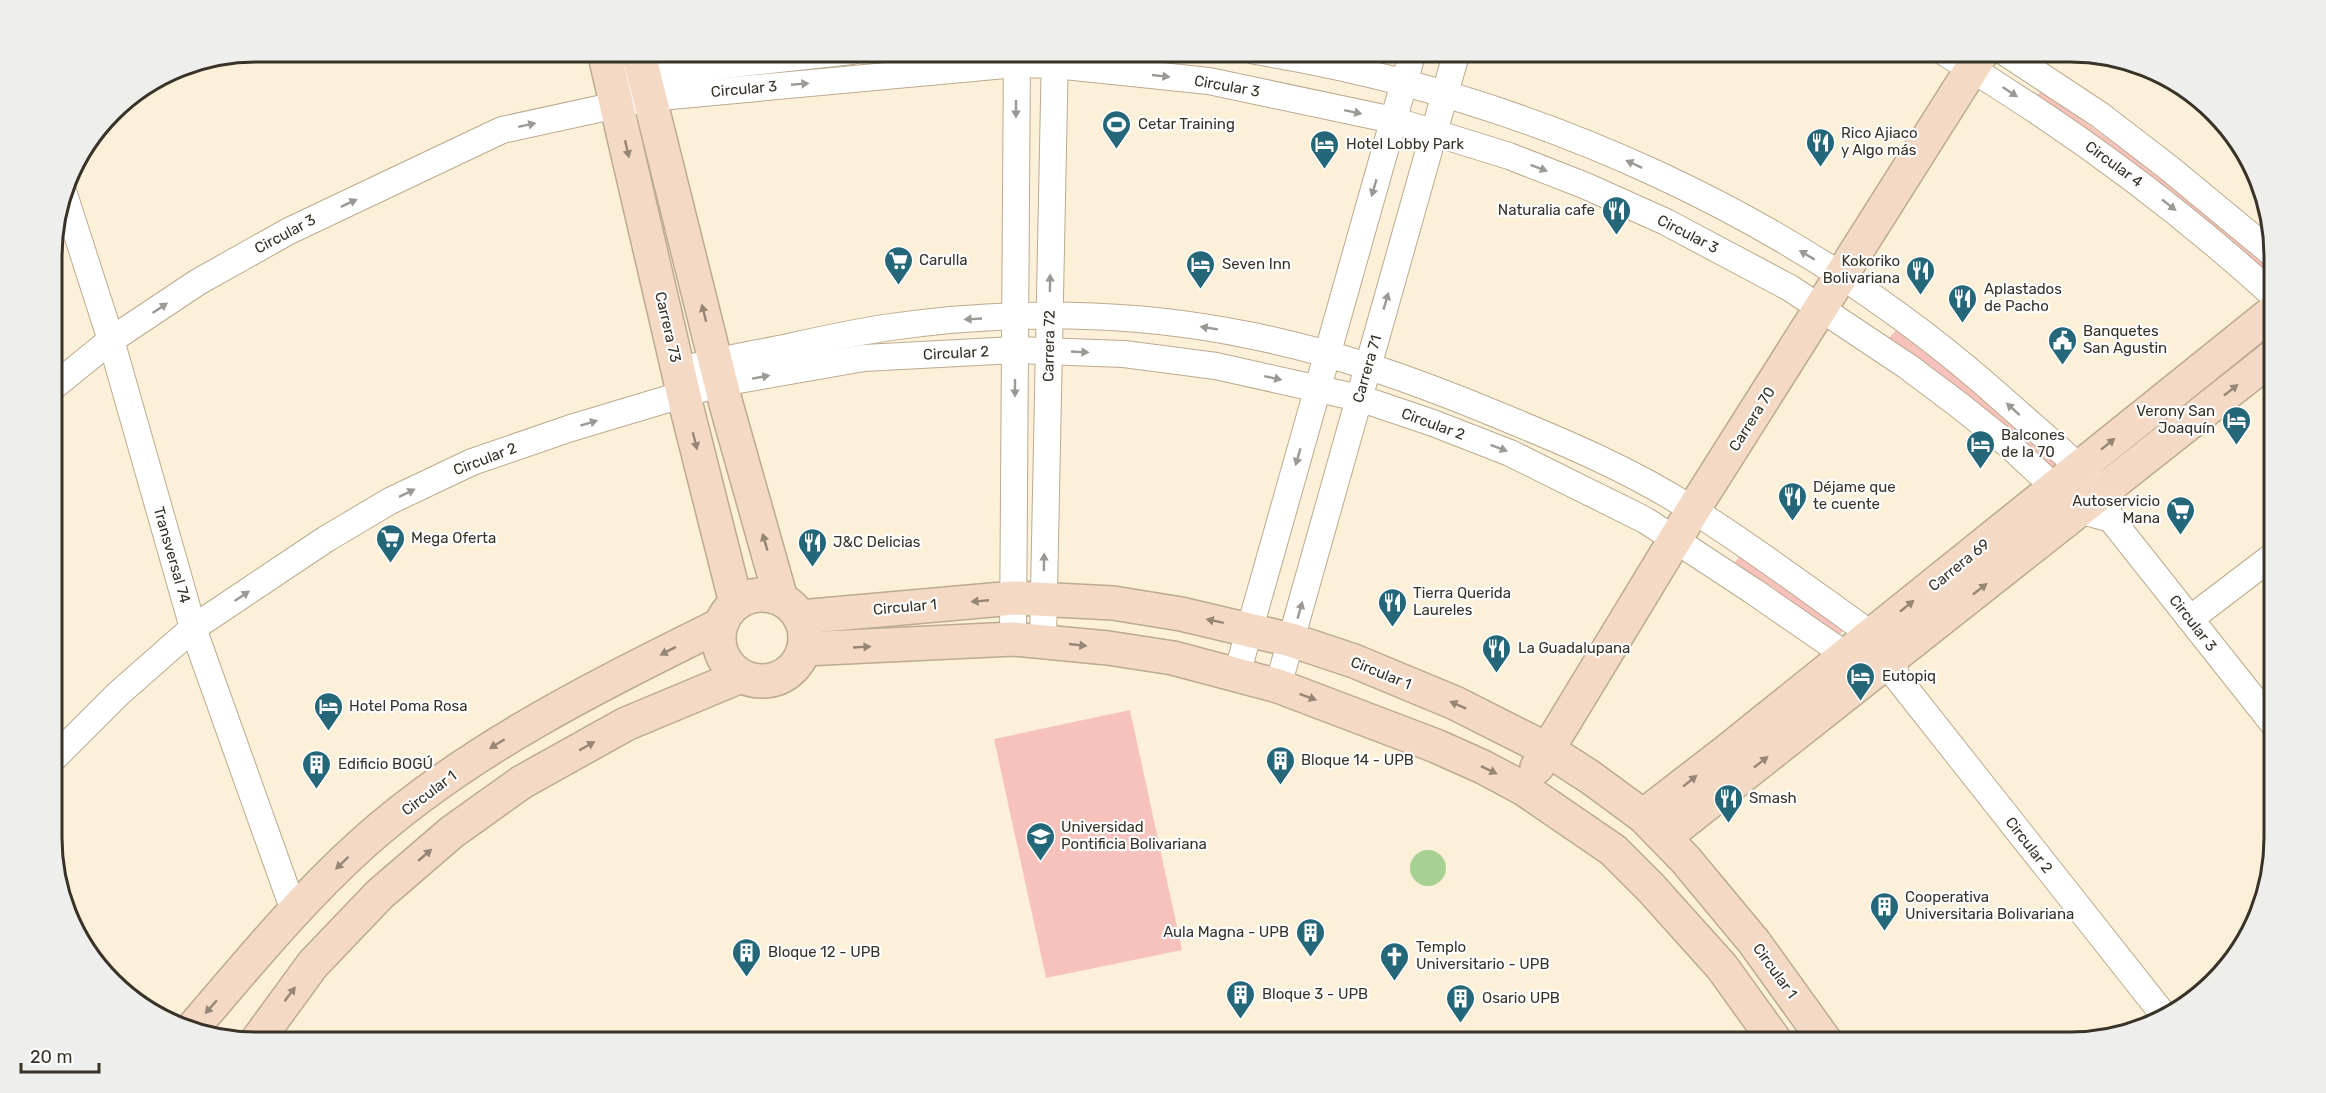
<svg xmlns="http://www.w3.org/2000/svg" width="2326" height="1093" viewBox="0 0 2326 1093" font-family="Rubik,sans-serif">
  <rect width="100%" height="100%" fill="#fdf0d8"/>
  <g fill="#f7c2bb">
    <polygon points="2041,91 2166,180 2273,272 2273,291 2033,100"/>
    <polygon points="1897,329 2060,460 2052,470 1888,339"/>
    <polygon points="1743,551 1846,626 1836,640 1733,565"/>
    <polygon points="1130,710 1182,950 1046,978 994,739"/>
  </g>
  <circle fill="#a6d293" cx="1428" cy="868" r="18"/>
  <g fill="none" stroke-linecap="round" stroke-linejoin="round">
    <defs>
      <g id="street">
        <path d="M1255 51C1531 96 1800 216 2009 405 2039 432 2074 459 2099 491 2105 499 2107 510 2111 519L2275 726"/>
        <path d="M1942 51C2061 122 2171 202 2273 295"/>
        <polyline points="2003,51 2100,115 2169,168 2273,254"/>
        <polyline points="626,78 643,74 852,51"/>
        <polyline points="64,194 111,340 193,628 294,911"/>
        <path d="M678 371C713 361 749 355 784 348 820 340 855 332 891 327 1008 310 1132 311 1248 335 1335 352 1416 381 1498 415 1564 442 1633 471 1693 510 1755 549 1813 593 1872 635L1894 657 1895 675 2163 1014"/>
        <polyline points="52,388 111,340 198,282 289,231 502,130 649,98 1016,64 1055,65 1209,81 1393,120 1509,156 1586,186 1666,222 1790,288 1907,366 1959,405 2010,446 2079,510 2111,519"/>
        <polyline points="2190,619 2274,555"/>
        <polyline points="1013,639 1017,51"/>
        <polyline points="1043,641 1055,51"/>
        <polyline points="1237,674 1413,51"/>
        <polyline points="1278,686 1457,51"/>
        <polyline points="53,759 118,694 193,628 326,539 390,501 472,462 571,428 721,383 864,358 1015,350 1124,354 1216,366 1359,398 1433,423 1510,453 1645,520 1753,591 1860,665"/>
      </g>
      <g id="secondary">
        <polyline points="604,51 688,413 736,603"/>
        <polyline points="638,51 726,404 781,599"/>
        <circle cx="762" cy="638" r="43"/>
        <polyline points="800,617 1014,598 1113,603 1181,614 1291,640 1354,661 1455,703 1548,750 1590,777 1643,816 1685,859 1754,942 1826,1042"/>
        <polyline points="804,649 1013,639 1108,648 1173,658 1278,686 1436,746 1483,767 1524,789 1613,850 1651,888 1722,967 1776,1042"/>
        <polyline points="1537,767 1693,510 1983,51"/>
        <polyline points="1643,816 1727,751 2274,311"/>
        <polyline points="1665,837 2274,356"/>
        <path d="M192 1029C246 966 299 901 361 845 465 751 595 687 720 625"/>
        <polyline points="256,1042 313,964 380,894 452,832 522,782 626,724 741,676"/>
      </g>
    </defs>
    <use href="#street" stroke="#bbab8f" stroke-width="28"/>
    <use href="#secondary" stroke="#bbab8f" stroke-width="36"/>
    <use href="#street" stroke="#fff" stroke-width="26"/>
    <use href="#secondary" stroke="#f4d9c5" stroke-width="33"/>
  </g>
  <defs><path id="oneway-solid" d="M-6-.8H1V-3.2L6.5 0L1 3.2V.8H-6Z" transform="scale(1.5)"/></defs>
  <g fill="#9c9893">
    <use href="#oneway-solid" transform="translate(1161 76) rotate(6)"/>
    <use href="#oneway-solid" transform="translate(800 84) rotate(-5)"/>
    <use href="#oneway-solid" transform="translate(2010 92) rotate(33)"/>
    <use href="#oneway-solid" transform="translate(1016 109) rotate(90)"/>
    <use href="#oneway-solid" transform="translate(1353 112) rotate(12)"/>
    <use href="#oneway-solid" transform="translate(527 125) rotate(-12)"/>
    <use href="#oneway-solid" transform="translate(1634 164) rotate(-155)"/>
    <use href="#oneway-solid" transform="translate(1539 168) rotate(21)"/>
    <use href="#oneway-solid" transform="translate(1374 188) rotate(106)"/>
    <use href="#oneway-solid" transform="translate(349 203) rotate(-25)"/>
    <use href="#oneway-solid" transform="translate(2169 205) rotate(38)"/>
    <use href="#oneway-solid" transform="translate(1807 255) rotate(-149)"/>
    <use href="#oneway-solid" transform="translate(1050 283) rotate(-89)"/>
    <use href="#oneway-solid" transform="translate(1386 301) rotate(-74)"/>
    <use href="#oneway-solid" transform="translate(160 308) rotate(-34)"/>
    <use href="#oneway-solid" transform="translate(973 319) rotate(177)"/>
    <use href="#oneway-solid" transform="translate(1209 328) rotate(-171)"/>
    <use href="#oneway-solid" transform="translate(1080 352) rotate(3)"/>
    <use href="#oneway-solid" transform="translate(761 377) rotate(-10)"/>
    <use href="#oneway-solid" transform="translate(1273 378) rotate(12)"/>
    <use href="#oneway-solid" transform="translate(1015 388) rotate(90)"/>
    <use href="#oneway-solid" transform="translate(2013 409) rotate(-138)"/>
    <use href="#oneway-solid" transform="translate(589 423) rotate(-17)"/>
    <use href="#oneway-solid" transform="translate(1499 448) rotate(21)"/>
    <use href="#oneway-solid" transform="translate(1298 457) rotate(106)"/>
    <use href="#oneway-solid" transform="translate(407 493) rotate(-26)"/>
    <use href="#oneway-solid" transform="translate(1044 562) rotate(-89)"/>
    <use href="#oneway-solid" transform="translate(242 596) rotate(-34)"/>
    <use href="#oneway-solid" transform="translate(1300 610) rotate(-74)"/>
  </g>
  <g fill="#968676">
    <use href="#oneway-solid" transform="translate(627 149) rotate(77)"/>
    <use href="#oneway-solid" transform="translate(704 313) rotate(-104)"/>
    <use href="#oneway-solid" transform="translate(2231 390) rotate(-38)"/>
    <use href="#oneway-solid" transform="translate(695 441) rotate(76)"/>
    <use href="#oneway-solid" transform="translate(2108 444) rotate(-39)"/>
    <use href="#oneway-solid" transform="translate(765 542) rotate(-106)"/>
    <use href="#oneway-solid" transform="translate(1980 589) rotate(-38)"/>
    <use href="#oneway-solid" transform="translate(980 601) rotate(175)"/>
    <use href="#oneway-solid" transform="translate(1907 606) rotate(-39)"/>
    <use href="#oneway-solid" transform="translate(1215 621) rotate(-168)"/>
    <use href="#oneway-solid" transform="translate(1078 645) rotate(6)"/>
    <use href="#oneway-solid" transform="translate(862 647) rotate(-3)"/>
    <use href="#oneway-solid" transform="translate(668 651) rotate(153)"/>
    <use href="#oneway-solid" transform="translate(1308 697) rotate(20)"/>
    <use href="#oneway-solid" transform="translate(1458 705) rotate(-156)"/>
    <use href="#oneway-solid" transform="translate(497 744) rotate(148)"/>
    <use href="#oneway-solid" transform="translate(587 746) rotate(-29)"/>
    <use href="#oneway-solid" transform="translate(1761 762) rotate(-38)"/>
    <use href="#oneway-solid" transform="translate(1489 770) rotate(26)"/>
    <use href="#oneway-solid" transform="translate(1690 781) rotate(-39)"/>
    <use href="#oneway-solid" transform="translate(425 855) rotate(-41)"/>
    <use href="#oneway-solid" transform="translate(342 863) rotate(136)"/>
    <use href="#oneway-solid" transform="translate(290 994) rotate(-53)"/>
    <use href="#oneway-solid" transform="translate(211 1007) rotate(131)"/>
  </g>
  <defs>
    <symbol id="stadium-pin" viewBox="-11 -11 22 30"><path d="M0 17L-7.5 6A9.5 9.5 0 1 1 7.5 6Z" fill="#246779" stroke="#fefefe"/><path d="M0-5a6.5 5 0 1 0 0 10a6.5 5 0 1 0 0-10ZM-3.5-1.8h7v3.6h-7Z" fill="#fff"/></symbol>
    <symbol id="restaurant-pin" viewBox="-11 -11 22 30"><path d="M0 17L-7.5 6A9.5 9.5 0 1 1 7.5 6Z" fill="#246779" stroke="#fefefe"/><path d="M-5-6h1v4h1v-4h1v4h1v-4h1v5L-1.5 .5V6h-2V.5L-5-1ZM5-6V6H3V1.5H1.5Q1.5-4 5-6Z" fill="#fff"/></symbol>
    <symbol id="hotel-pin" viewBox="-11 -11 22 30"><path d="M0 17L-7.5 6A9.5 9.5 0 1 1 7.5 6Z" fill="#246779" stroke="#fefefe"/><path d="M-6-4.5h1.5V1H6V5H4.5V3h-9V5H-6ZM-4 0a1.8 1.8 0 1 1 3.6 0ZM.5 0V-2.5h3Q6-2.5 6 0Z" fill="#fff"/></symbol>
    <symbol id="supermarket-pin" viewBox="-11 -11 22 30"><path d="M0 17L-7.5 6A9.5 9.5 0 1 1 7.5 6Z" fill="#246779" stroke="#fefefe"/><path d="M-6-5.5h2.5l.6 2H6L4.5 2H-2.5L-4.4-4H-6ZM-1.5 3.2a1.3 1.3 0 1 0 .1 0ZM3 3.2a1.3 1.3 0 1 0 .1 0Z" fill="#fff"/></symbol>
    <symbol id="civic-pin" viewBox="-11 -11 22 30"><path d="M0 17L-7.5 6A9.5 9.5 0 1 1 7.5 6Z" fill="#246779" stroke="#fefefe"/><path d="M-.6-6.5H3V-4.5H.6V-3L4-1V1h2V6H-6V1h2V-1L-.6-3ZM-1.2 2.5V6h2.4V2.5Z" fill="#fff"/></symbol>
    <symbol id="building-pin" viewBox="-11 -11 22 30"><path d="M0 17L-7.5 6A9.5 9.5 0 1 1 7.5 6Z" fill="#246779" stroke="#fefefe"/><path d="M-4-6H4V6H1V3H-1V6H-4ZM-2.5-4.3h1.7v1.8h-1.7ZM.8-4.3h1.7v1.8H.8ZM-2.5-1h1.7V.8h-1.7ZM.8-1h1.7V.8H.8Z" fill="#fff"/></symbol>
    <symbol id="university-pin" viewBox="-11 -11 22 30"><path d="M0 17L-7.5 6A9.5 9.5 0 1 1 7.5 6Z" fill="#246779" stroke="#fefefe"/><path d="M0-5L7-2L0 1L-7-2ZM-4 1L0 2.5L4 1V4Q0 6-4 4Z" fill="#fff"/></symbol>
    <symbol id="church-pin" viewBox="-11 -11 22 30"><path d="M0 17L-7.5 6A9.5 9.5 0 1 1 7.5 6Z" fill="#246779" stroke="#fefefe"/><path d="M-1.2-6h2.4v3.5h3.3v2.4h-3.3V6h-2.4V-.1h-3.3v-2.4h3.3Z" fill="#fff"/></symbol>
  </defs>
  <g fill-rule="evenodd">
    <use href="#stadium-pin" x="1100" y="108" width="33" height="45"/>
    <use href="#restaurant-pin" x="1804" y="126" width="33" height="45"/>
    <use href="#hotel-pin" x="1308" y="128" width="33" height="45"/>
    <use href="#restaurant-pin" x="1600" y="194" width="33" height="45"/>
    <use href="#supermarket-pin" x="882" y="244" width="33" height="45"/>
    <use href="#hotel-pin" x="1184" y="248" width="33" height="45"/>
    <use href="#restaurant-pin" x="1904" y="254" width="33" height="45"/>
    <use href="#restaurant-pin" x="1946" y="282" width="33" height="45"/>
    <use href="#civic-pin" x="2046" y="324" width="33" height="45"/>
    <use href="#hotel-pin" x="2220" y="404" width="33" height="45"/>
    <use href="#hotel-pin" x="1964" y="428" width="33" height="45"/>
    <use href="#restaurant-pin" x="1776" y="480" width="33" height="45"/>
    <use href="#supermarket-pin" x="2164" y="494" width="33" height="45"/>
    <use href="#supermarket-pin" x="374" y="522" width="33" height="45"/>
    <use href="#restaurant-pin" x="796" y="526" width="33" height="45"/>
    <use href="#restaurant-pin" x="1376" y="586" width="33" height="45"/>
    <use href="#restaurant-pin" x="1480" y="632" width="33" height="45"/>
    <use href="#hotel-pin" x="1844" y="660" width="33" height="45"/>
    <use href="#hotel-pin" x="312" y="690" width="33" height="45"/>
    <use href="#building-pin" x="1264" y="744" width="33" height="45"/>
    <use href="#building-pin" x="300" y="748" width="33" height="45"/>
    <use href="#restaurant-pin" x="1712" y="782" width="33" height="45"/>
    <use href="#university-pin" x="1024" y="820" width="33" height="45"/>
    <use href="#building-pin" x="1868" y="890" width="33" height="45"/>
    <use href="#building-pin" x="1294" y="916" width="33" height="45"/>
    <use href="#building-pin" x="730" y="936" width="33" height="45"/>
    <use href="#church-pin" x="1378" y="940" width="33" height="45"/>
    <use href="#building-pin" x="1224" y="978" width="33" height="45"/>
    <use href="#building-pin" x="1444" y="982" width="33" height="45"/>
  </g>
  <g text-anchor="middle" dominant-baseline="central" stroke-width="4.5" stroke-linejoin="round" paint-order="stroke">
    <g font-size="15" fill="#393227" stroke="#fefefe">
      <text transform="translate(1227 86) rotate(10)">Circular 3</text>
      <text transform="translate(744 89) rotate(-5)">Circular 3</text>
      <text transform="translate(2114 164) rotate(36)">Circular 4</text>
      <text transform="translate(285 234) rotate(-28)">Circular 3</text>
      <text transform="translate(1688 234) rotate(27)">Circular 3</text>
      <text transform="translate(668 327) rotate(77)">Carrera 73</text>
      <text transform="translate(1049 346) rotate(-89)">Carrera 72</text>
      <text transform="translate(956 353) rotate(-3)">Circular 2</text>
      <text transform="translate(1367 369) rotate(-74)">Carrera 71</text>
      <text transform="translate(1752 419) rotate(-58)">Carrera 70</text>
      <text transform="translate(1433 424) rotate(20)">Circular 2</text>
      <text transform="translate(485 459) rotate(-21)">Circular 2</text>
      <text transform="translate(172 555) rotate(74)">Transversal 74</text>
      <text transform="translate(1959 565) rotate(-39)">Carrera 69</text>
      <text transform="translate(905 607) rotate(-5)">Circular 1</text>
      <text transform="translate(2193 623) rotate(52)">Circular 3</text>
      <text transform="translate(1381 673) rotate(22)">Circular 1</text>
      <text transform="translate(429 793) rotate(-37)">Circular 1</text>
      <text transform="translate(2029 845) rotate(52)">Circular 2</text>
      <text transform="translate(1775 971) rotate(54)">Circular 1</text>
    </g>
    <g font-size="15" fill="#393227" stroke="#fefefe" text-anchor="start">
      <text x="1138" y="124">Cetar Training</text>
      <text x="1841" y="133">Rico Ajiaco<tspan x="1841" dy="17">y Algo más</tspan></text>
      <text x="1346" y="144">Hotel Lobby Park</text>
      <text x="1595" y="210" text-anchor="end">Naturalia cafe</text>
      <text x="919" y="260">Carulla</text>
      <text x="1900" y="261" text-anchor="end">Kokoriko<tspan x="1900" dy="17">Bolivariana</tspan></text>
      <text x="1222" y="264">Seven Inn</text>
      <text x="1984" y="289">Aplastados<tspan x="1984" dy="17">de Pacho</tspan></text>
      <text x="2083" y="331">Banquetes<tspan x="2083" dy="17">San Agustin</tspan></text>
      <text x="2215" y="411" text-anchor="end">Verony San<tspan x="2215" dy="17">Joaquín</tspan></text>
      <text x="2001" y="435">Balcones<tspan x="2001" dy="17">de la 70</tspan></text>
      <text x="1813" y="487">Déjame que<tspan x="1813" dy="17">te cuente</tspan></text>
      <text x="2160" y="501" text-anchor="end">Autoservicio<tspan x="2160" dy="17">Mana</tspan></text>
      <text x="411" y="538">Mega Oferta</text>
      <text x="833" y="542">J&amp;C Delicias</text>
      <text x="1413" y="593">Tierra Querida<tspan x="1413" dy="17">Laureles</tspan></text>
      <text x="1518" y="648">La Guadalupana</text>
      <text x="1882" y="676">Eutopiq</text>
      <text x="349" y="706">Hotel Poma Rosa</text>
      <text x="1301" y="760">Bloque 14 - UPB</text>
      <text x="338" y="764">Edificio BOGÚ</text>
      <text x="1749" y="798">Smash</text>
      <text x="1061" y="827">Universidad<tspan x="1061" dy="17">Pontificia Bolivariana</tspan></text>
      <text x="1905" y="897">Cooperativa<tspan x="1905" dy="17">Universitaria Bolivariana</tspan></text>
      <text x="1289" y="932" text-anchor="end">Aula Magna - UPB</text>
      <text x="1416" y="947">Templo<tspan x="1416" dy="17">Universitario - UPB</tspan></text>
      <text x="768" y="952">Bloque 12 - UPB</text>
      <text x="1262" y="994">Bloque 3 - UPB</text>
      <text x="1482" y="998">Osario UPB</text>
    </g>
  </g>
  <path d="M0 0H2326V1093H0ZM256 62H2070A194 194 0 0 1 2264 256V838A194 194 0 0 1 2070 1032H256A194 194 0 0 1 62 838V256A194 194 0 0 1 256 62Z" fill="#eeeeed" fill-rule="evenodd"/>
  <path fill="none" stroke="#393227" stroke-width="3" d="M256 62H2070A194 194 0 0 1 2264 256V838A194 194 0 0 1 2070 1032H256A194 194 0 0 1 62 838V256A194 194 0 0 1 256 62Z"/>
  <path d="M21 1063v9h78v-9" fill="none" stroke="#393227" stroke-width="3"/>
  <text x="30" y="1063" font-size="18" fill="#393227" stroke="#fefefe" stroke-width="4.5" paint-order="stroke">20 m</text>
</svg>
